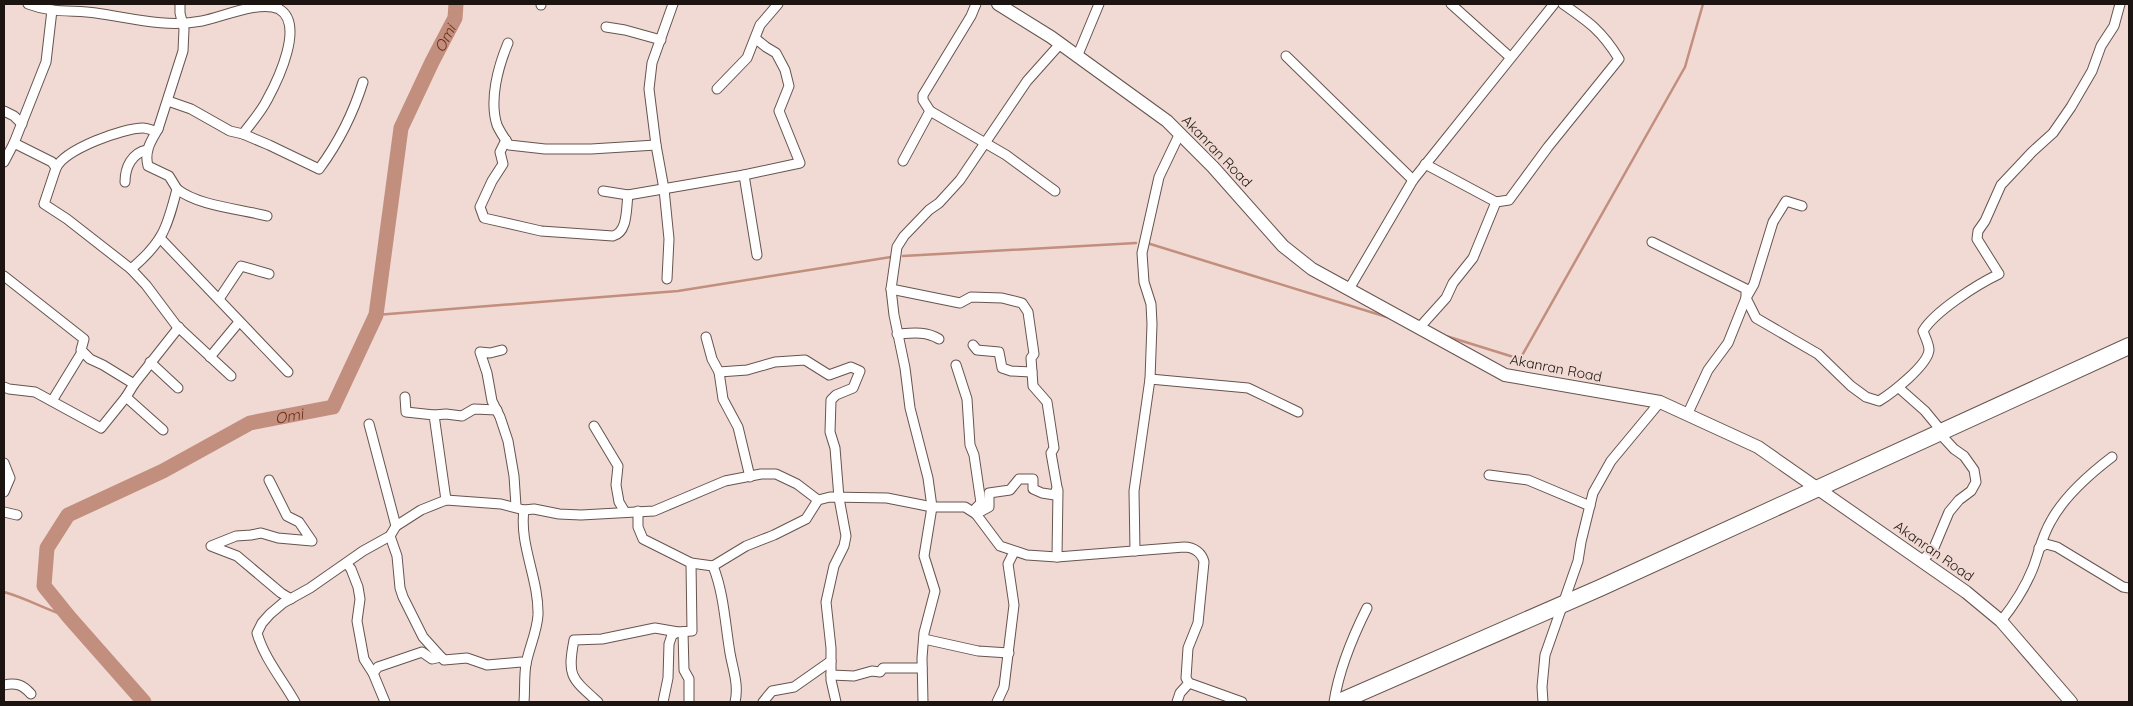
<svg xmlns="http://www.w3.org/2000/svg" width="2133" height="706" viewBox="0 0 2133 706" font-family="Quicksand,sans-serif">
  <rect width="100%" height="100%" fill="#f0dad3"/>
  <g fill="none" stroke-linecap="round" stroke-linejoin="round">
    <g stroke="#c28e7e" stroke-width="2.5">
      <polyline points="1147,243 1390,318"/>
      <polyline points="903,256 1136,243"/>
      <polyline points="376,315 678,291 891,257"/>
      <polyline points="1446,336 1520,359 1685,67 1703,4"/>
      <path d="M4 592C26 598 47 610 69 617"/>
    </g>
    <path stroke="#c28e7e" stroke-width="15" id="s1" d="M144 702 69 617 44 586 47 548 68 515 163 471 250 423 333 407 376 315 401 128 432 62 455 18 456 4"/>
    <defs>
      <g id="street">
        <path d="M28 4C51 13 73 10 96 13 131 18 166 28 202 21 223 17 259 0 279 9 305 24 278 80 267 100 261 112 251 123 243 134"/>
        <polyline points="1451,4 1510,57"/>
        <polyline points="541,5 541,4"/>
        <polyline points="52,10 46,62 14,143 52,162 56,168 44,204 67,219 131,269 146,285 176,325 231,376"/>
        <polyline points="606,27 625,30 661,40"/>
        <path d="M508 43C498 67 489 100 497 125 500 132 505 139 509 145L545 149H591L656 145"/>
        <polyline points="1286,56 1413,180"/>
        <polyline points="1077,57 1099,4"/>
        <polyline points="717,89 747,58 760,25 778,4"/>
        <path d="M168 101 191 109 230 131 243 134 269 145 319 169C339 142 353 114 363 82"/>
        <polyline points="4,111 14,116 22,124"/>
        <polyline points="930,111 1006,155 1055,191"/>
        <path d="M506 140 500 152 503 164 492 181 480 207 484 218 541 231 613 236C628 232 626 209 628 195"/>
        <polyline points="903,161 930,111 923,100 923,95 971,16 976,4"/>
        <polyline points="4,162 14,143"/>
        <path d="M1425 164 1496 202 1509 200 1548 147 1619 59C1602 31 1589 22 1563 4"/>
        <path d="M56 168C65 149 123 128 143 128 147 128 151 130 155 131L158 129 183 51 184 29 180 13V4"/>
        <polyline points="744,175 757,255"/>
        <path d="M125 182C125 167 132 153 147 150"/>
        <path d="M177 189C198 206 241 209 267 216"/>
        <polyline points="603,191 628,195 744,175 800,163 779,111 789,86 785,70 776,53 766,47 756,39"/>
        <polyline points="160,238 288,372"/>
        <path d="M1652 242 1746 289V298L1756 318 1818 354 1851 386 1866 397 1879 401C1892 393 1928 365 1929 350 1929 344 1925 337 1923 331 1935 311 1978 284 1999 274L1977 239 1978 231 1985 221 2001 185 2032 152 2053 133 2071 107 2092 71 2101 46 2114 26 2120 4"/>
        <path d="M131 269C163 242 167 228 177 189L169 176 148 166C144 151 151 141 158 129"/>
        <polyline points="4,276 84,339 81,350 90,359 103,365 134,384 126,397 163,430"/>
        <polyline points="667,279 669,239 664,189 656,145 649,89 652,63 673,4"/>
        <polyline points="891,289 960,303 971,297 1002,298 1022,303 1028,312 1034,354 1031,358 1033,386 1047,402 1054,448 1051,453 1057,487 1055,495 1042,493 1033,489 1033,479 1019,479 1010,490 989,493 989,507 976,514"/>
        <polyline points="1349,289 1413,180 1554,4"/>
        <polyline points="219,299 241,266 269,274"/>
        <polyline points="1419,328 1446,298 1453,283 1473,258 1496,202"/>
        <path d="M897 334C912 333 926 331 939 339"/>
        <polyline points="706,337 712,359 719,372 723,399 738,427 750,477"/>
        <polyline points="973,345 977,350 999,352 1002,368 1011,371 1032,372"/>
        <polyline points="502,350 490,353 480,352 487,373 492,401 500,417 508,441 514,476 516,506"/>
        <polyline points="210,357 239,322"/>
        <polyline points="150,362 178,388"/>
        <polyline points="956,365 967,399 970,445 974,455 981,503 976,508 976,514"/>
        <polyline points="719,372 747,370 775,362 805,360 829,375 851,367 860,371 853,388 836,395 831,400 830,432 835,448 839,498 846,536 844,546 834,566 826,602 831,648 831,680 836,702"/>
        <polyline points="1150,379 1248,388 1298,412"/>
        <polyline points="134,384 179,327"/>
        <polyline points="4,387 9,389 35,392 101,428 126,397"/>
        <polyline points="1899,388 1925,411 1939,428 1943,437 1954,449 1964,456 1974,470 1976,482 1971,491 1959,500 1949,512 1933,550 1921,561"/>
        <polyline points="405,397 406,412 434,415 446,500"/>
        <polyline points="52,401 82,352"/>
        <polyline points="434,415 446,414 462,416 474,409 497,410"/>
        <polyline points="1687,415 1708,370 1728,343 1746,298 1754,284 1773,222 1786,201 1802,206"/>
        <polyline points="369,424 396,526"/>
        <polyline points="594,426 618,466 616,485 619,502 625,512"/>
        <polyline points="4,463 10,478 4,492"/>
        <polyline points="1489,475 1528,480 1590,506"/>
        <polyline points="269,480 287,516 299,522 312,541 278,538 261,533 251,535 236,536 211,546 237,556 281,593 291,599"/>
        <path d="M524 510C519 545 539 579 538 615 537 632 529 648 526 664 524 676 525 690 524 702"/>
        <polyline points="638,511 638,527 643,539 691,563 713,566 746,546 774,535 806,519 818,500"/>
        <polyline points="4,512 17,515"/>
        <polyline points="390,536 397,556 400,588 403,597 423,637 441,657 444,660 467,658 487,665 521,662 526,664"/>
        <polyline points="2039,548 2046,544 2057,547 2123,587 2129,588"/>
        <polyline points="1135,551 1134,491 1150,379 1152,324 1151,304 1144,282 1142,253 1159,177 1180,133"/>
        <polyline points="1057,557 1058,490"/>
        <polyline points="347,564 351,569 358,587 360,599 357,621 364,659 373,673 385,702"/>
        <path d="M713 566C724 594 725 623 730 653 733 670 739 685 735 702"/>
        <path d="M2001 621C2014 605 2025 588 2033 568 2039 552 2042 536 2051 521 2064 497 2091 473 2112 457"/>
        <polyline points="683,632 684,670 689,679 689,702"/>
        <polyline points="924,639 978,651 1009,653"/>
        <polyline points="373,673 378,667 422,652 432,659 441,657"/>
        <polyline points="831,675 854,676 872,671 880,672 883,668 922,668"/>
        <path d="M4 685C16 682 23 685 31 694"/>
        <path d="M295 702C282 679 264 658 257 633L262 623 270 614 283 603 310 588 363 551 390 536 396 526 421 510 446 500 501 504 524 510 534 509 559 514 581 515 654 511 725 481 761 474H776L797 484 818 500 830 497 887 498 932 507H965L976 514 1000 546 1027 555 1057 557 1184 547C1194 547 1202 553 1204 562L1198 623 1188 648 1186 678 1189 683 1242 702"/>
        <path d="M598 702C571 678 567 676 574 640L602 639 655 628 678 632 692 631 691 563"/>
        <polyline points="663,702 668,678 669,644 672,635 678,632"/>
        <polyline points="763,702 772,691 794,687 831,661"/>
        <polyline points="923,702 922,658 924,633 935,591 924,556 932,507 928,478 910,408 905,368 894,315 891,289 897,247 904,236 929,210 939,203 960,180 1027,81 1060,44"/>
        <polyline points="997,702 1004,687 1014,605 1008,564 1014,552"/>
        <polyline points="1177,702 1180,693 1189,683"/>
        <path d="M1334 702C1339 669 1352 638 1367 608"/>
        <polyline points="1543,702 1542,687 1545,655 1578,561 1581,542 1593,493 1611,461 1660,402"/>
      </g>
      <polyline id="secondary" points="998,4 1051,37 1167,121 1213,167 1283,246 1312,269 1505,375 1660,402 1758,447 1966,592 2001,621 2071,702"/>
      <polyline id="highway" points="1339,702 1600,588 2129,346"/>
    </defs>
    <use href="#street" stroke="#66544f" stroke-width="11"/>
    <use href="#secondary" stroke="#66544f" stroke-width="14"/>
    <use href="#highway" stroke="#66544f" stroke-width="18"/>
    <use href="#street" stroke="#fff" stroke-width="9"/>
    <use href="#secondary" stroke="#fff" stroke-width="12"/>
    <use href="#highway" stroke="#fff" stroke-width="16"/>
  </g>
  <g text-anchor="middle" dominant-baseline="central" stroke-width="4" stroke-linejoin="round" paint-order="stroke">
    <g font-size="14" fill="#1b1411" stroke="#f0dad3">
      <text transform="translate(1217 151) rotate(46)">Akanran Road</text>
      <text transform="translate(1556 368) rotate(11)">Akanran Road</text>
      <text transform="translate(1934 551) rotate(35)">Akanran Road</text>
    </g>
    <g font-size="15" font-style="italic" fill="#6b2b15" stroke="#f0dad3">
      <text stroke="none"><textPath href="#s1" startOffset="909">Omi</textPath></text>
      <text stroke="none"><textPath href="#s1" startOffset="474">Omi</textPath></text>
    </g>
  </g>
  <rect width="2133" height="706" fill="none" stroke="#1b1411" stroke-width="10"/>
</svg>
